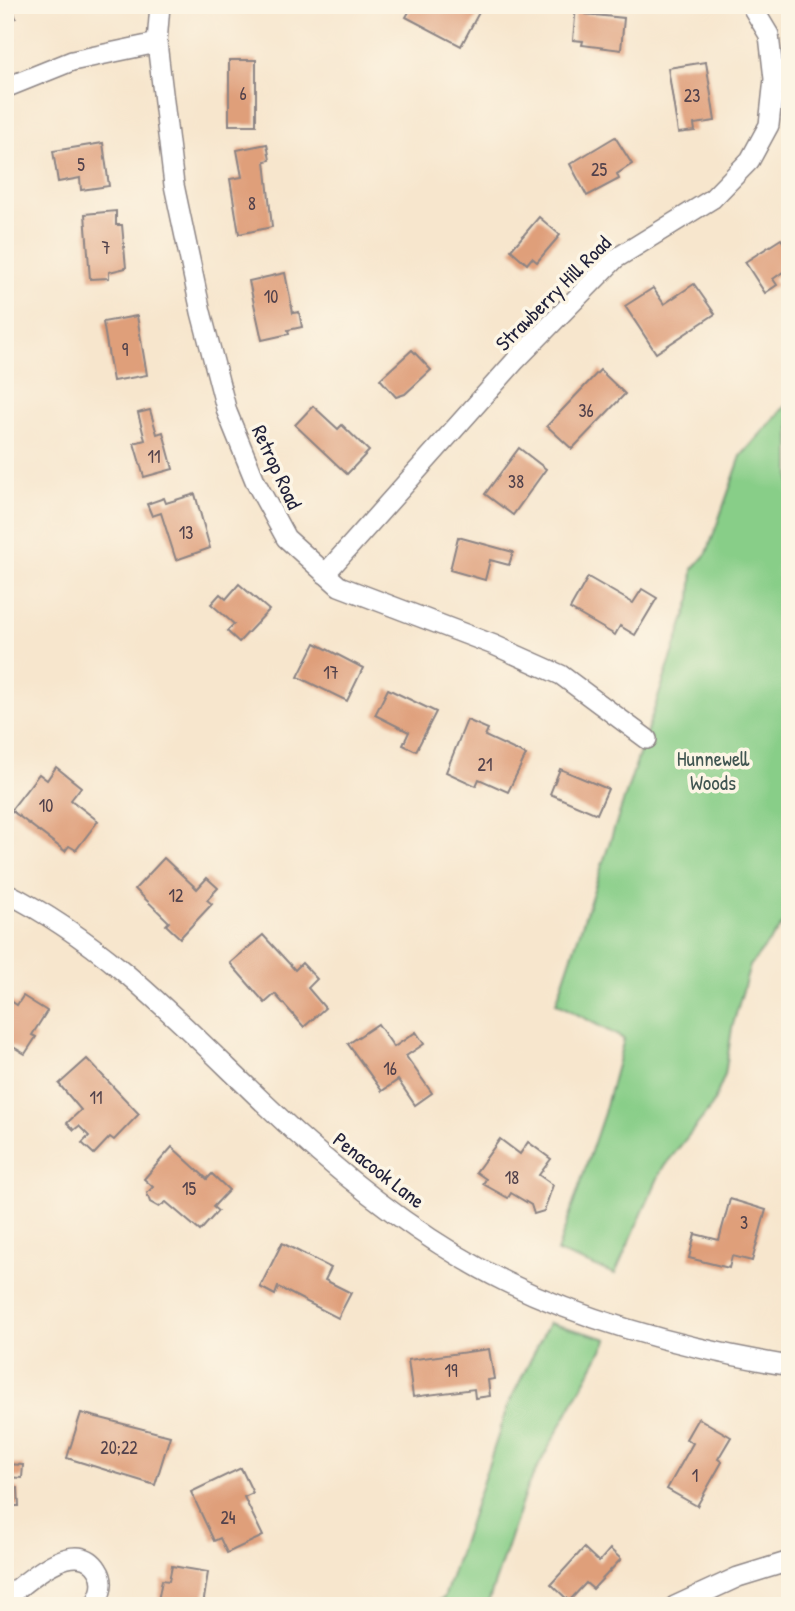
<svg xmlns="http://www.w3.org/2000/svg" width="795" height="1611" viewBox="0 0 795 1611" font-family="'Patrick Hand',sans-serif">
  <rect width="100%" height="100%" fill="#fcf5e5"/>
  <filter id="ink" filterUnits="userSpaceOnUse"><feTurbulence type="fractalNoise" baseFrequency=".0143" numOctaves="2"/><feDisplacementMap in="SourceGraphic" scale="14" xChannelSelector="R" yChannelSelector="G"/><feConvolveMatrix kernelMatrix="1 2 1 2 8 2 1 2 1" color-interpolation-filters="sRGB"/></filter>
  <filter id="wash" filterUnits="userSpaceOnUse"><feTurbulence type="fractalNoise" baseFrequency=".00686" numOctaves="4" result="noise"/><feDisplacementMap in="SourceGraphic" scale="28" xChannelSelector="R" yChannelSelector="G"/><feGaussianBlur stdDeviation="1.57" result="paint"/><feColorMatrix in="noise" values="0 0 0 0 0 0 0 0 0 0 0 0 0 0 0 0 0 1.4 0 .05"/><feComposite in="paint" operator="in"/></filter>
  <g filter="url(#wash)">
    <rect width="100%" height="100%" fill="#f7e6cd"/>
    <g fill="#88ce88" stroke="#557862" stroke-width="2">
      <polygon points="790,401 790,915 750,966 732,1028 725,1075 712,1106 662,1169 615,1274 557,1252 604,1113 624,1039 556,1003 691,599 693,569 707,553 741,456"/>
      <polygon points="549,1323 608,1339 527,1487 487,1606 428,1606 444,1598 509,1403"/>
    </g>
    <g id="blocks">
      <g fill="#df9f7a">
        <polygon points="5,5 11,5 16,18 5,22"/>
        <polygon points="229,5 251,5 250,13 228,11"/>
        <polygon points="413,5 483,5 461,46 406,17"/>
        <polygon points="576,6 586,7 585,14 624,18 621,50 582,45 583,41 573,40"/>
        <rect x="229" y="60" width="27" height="65"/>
        <polygon points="706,62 715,121 694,124 695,131 678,133 668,68"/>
        <polygon points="615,137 632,164 617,174 619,179 587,196 570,164"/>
        <polygon points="103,143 109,186 81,190 80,178 58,182 53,151"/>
        <polygon points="267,144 270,160 265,161 272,227 239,234 230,179 242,177 237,150"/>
        <polygon points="116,211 116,225 122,225 126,268 109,272 109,278 90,279 85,214"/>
        <polygon points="539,217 560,235 537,262 532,258 527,264 511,250"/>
        <polygon points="781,239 790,252 790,267 773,279 777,285 765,293 745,262"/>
        <polygon points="285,273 293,313 299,312 302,327 288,330 289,334 262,340 249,281"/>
        <polygon points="694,284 715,314 656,353 625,306 653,288 664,304"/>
        <polygon points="137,316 147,375 113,381 103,322"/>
        <polygon points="412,350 431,370 405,394 396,397 380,379"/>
        <polygon points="600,370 625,394 572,449 547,426"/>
        <polygon points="313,406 338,429 342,425 369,451 347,474 295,425"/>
        <polygon points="150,410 157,434 163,432 173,469 144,477 134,443 145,440 138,413"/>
        <polygon points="519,448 546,469 513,515 485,494"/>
        <polygon points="195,494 210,548 176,560 161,513 152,516 147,504 164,498 166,503"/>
        <polygon points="458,537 513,552 509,565 490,560 485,580 450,570"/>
        <polygon points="588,577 633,603 642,589 657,598 635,635 620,626 615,635 570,609"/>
        <polygon points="239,584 269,610 239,642 227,631 234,624 211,604 220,594 226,599"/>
        <polygon points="315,643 363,668 347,701 298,677"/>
        <polygon points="388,689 436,712 416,751 403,745 409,732 375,715"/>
        <polygon points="467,720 488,729 485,736 526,755 508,792 479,779 476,786 446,772"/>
        <polygon points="56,767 81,787 71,800 98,821 76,850 69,846 65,851 11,810 39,774 47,780"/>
        <polygon points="560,769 608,789 597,814 550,794"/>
        <polygon points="164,858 197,889 207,878 218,888 207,900 212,904 180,938 166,925 169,922 135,889"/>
        <polygon points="263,935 295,970 302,963 317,979 308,988 325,1008 304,1027 275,994 265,1003 230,963"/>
        <polygon points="23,996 47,1011 32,1035 36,1037 25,1054 5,1042 5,997 17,1005"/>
        <polygon points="378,1024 394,1047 416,1032 424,1044 406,1056 432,1093 415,1105 398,1080 382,1091 348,1044"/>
        <polygon points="87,1059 139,1114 114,1140 110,1137 94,1154 82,1143 89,1136 79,1126 74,1130 67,1123 81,1110 59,1084"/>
        <polygon points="500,1139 520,1154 528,1142 551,1159 539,1175 553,1185 544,1211 534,1214 531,1205 511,1193 508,1198 483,1184 486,1179 476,1172"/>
        <polygon points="172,1147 207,1179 212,1174 229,1190 213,1207 218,1211 200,1231 166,1202 159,1207 150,1202 147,1193 153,1187 144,1179"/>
        <polygon points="730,1199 766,1210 752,1261 732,1256 729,1268 689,1258 695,1234 719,1240"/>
        <polygon points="282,1243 331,1268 325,1280 351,1293 338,1318 278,1287 275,1295 260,1287"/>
        <polygon points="489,1349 494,1379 488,1380 490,1396 475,1398 474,1389 413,1397 408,1360"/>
        <polygon points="81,1413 170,1436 155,1485 67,1458"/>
        <polygon points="698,1418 731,1437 718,1459 722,1462 697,1506 667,1489 693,1443 686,1439"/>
        <polygon points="5,1464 23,1465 22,1478 5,1477"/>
        <polygon points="241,1468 253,1493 244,1497 263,1536 227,1553 220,1538 214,1541 191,1492"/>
        <polygon points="18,1488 19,1506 5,1506 5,1489"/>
        <polygon points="584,1548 599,1562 610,1549 621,1559 593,1589 586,1583 569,1601 551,1584"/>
        <polygon points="172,1566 208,1572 203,1606 157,1606 162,1580 169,1581"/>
      </g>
    </g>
  </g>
  <g filter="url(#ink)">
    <use href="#blocks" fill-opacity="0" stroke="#8c8484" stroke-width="2"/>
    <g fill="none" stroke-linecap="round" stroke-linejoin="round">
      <defs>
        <g id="minor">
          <polyline points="160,5 157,43 174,185 201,312 227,412 256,483 286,538 339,586 494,645 561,675 647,739"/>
          <polyline points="5,88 72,61 157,43"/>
          <polyline points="325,574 516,360 615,259 712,199 750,160 769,125 774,79 769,35 751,5"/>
          <path d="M5 892C119 949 202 1047 294 1131 358 1189 429 1244 506 1282 594 1325 694 1350 790 1366"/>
          <path d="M5 1599C25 1583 76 1534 98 1570 106 1582 101 1595 94 1606"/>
          <polyline points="675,1606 738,1577 790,1561"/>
        </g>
      </defs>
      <use href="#minor" stroke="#8c8484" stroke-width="22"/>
      <use href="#minor" stroke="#fff" stroke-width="19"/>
    </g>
  </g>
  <g text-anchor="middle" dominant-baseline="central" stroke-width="7" stroke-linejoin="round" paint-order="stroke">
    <g font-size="18" fill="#51414b">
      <text x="243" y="93">6</text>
      <text x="692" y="95">23</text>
      <text x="81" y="164">5</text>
      <text x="599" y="169">25</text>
      <text x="252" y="203">8</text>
      <text x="106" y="247">7</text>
      <text x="271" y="296">10</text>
      <text x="125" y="349">9</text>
      <text x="586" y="410">36</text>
      <text x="154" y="456">11</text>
      <text x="516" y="481">38</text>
      <text x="186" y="532">13</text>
      <text x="331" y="672">17</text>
      <text x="485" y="764">21</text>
      <text x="46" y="805">10</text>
      <text x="176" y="895">12</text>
      <text x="390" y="1068">16</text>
      <text x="96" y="1097">11</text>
      <text x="512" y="1177">18</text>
      <text x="189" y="1188">15</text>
      <text x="744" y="1222">3</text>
      <text x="451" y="1370">19</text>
      <text x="119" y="1447">20;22</text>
      <text x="695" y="1475">1</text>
      <text x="228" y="1517">24</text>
    </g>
    <g font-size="21" fill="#22223b" stroke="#fcf5e5">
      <text transform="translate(553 293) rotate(-45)">Strawberry Hill Road</text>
      <text transform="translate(277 467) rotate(65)">Retrop Road</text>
      <text transform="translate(379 1170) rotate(38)">Penacook Lane</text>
    </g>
    <g font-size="21" fill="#415652" stroke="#fcf5e5">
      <text x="713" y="758">Hunnewell<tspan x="713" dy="24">Woods</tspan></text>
    </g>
  </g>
  <rect width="795" height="1611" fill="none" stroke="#fcf5e5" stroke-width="28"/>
</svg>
